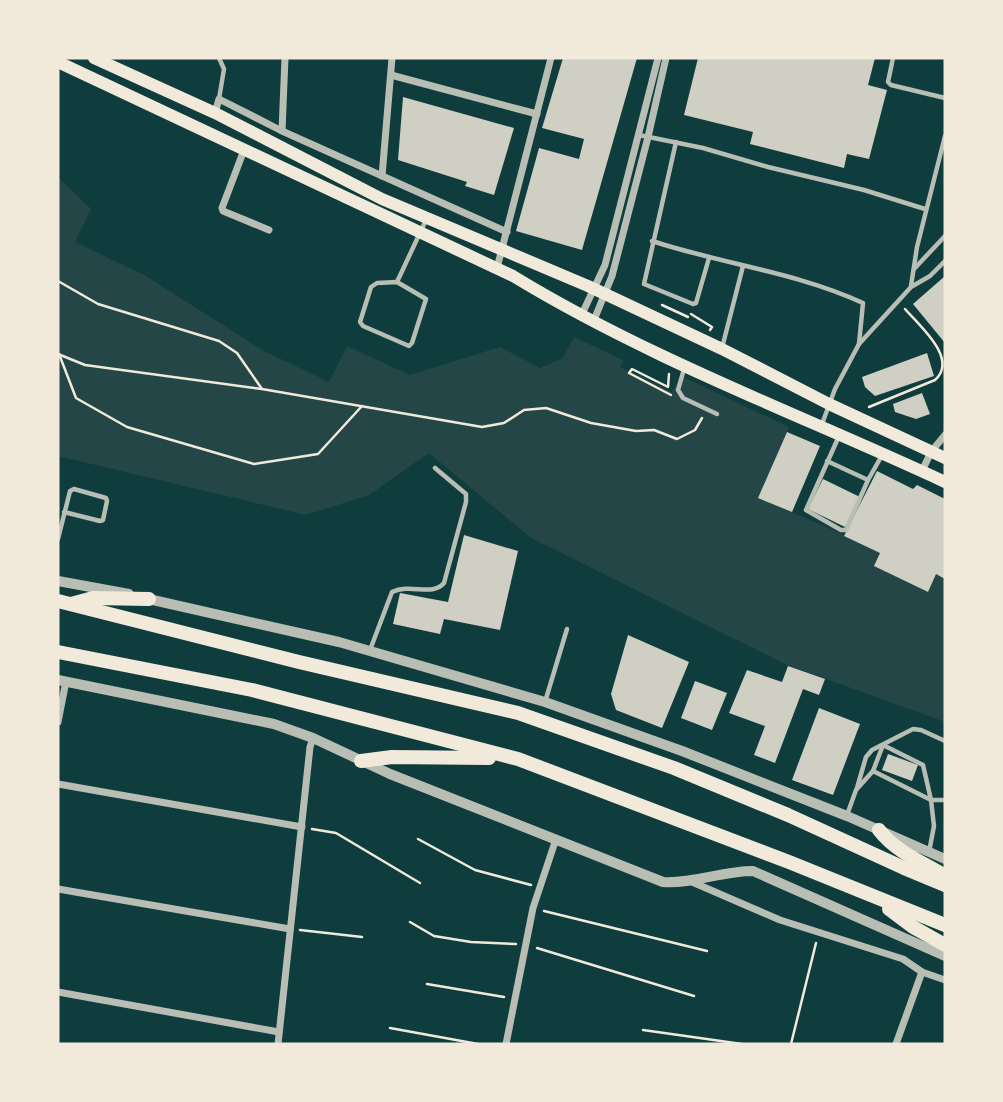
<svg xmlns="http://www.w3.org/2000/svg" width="1003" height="1102" viewBox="0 0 1003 1102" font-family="Jost,sans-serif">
  <rect width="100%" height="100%" fill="#0f3d3e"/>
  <polygon fill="#244646" points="58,177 91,209 75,242 146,276 264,351 329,382 347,346 410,375 500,347 540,368 563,358 574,337 623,360 620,367 672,392 681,376 789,427 759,498 838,532 880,553 875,566 927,592 936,574 945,579 945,722 785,664 531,538 429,453 369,495 306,515 58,456"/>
  <g fill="#cfcfc3">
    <polygon points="563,58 637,58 582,250 516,231 539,148 579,159 584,139 542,128"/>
    <polygon points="698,58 875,58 868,85 887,90 869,159 847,154 844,168 750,144 753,132 684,115"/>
    <polygon points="403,97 514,128 494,195 465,186 467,182 398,160"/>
    <polygon points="945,276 945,343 913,304"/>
    <polygon points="927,353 934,376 875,396 865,387 862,377"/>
    <polygon points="922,393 930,414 916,419 895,412 893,404"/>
    <polygon points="787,432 820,446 792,512 758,498"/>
    <polygon points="877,471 913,489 917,485 945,499 945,579 936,574 928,592 874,566 880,553 844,536"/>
    <polygon points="823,479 860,497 845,527 808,509"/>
    <polygon points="464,535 518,551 500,630 444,619 440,634 393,624 400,593 448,602"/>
    <polygon points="628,635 689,662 662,728 616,710 611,694"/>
    <polygon points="788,666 825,679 819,695 803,689 775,763 754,755 765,726 729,713 747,670 782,682"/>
    <polygon points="695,681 727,693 712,730 681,718"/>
    <polygon points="819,708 860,724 833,795 792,780"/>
    <polygon points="888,754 918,765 912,781 882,770"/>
  </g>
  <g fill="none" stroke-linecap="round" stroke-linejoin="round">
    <g stroke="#f1e9da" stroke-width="2.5">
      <polyline points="58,281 98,304 219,341 237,353 262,389"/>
      <polyline points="662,305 688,317"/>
      <polyline points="691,314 712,327 710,330"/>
      <polyline points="58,354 85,365 262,389 482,427 504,423 524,410 546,408 591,423 636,431 654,430 677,439 695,430 702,418"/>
      <polyline points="59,354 76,398 127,427 254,464 318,454 362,406"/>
      <polyline points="669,374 668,387 632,369 629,373 671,395"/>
      <path d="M869 407 935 380C959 359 919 325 905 309"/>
      <polyline points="312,829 336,833 420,883"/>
      <polyline points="418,839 475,870 531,885"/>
      <polyline points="544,911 707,951"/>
      <polyline points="410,922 434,936 471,942 516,944"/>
      <polyline points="300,930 362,937"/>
      <polyline points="537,948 694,996"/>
      <polyline points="427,984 504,997"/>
      <polyline points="390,1028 478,1044"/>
      <polyline points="643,1030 742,1044"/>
      <polyline points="791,1044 816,943"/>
    </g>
    <g stroke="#b8beb3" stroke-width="4.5">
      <polyline points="893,58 888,82 891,85 945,98"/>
      <polyline points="219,99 224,69 219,58"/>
      <polyline points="639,135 703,148 768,167 864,190 925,209"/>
      <polyline points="676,142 644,284 693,304 696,303 709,258"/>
      <path d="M652 241C722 264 796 272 863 303L859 344"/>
      <polyline points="914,269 945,236"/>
      <polygon points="397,282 426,299 412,343 409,346 363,326 360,322 371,287 377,283"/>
      <polyline points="397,282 426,220"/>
      <polyline points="911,286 917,247 945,136"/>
      <polyline points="722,348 743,266"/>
      <polyline points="684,369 678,390 683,398 717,414"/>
      <polyline points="822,424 835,389 859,344 911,287 930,276 945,261"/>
      <polyline points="839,436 806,510 841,530 846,530 868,480 881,457"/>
      <polyline points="827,461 868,480"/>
      <polyline points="58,539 70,491 74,489 106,498 107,501 103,520 100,521 64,512"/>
      <path d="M370 650 392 592C411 583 432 597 444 583L466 502V494L435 468"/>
      <polyline points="545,702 567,629"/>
      <polyline points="873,771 883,745 923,765 931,800 945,800"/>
      <polyline points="857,788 866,757 872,750 913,729 921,730 945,741"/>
      <polyline points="847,815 856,790 873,771 931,800 934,826 929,852"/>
    </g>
    <g stroke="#b8beb3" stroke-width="7">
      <polyline points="391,75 537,114"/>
      <polyline points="215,113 219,99 282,131 507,232"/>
      <polyline points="282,131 285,58"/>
      <polyline points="244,150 222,208 223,211 269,230"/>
      <polyline points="382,176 392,58"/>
      <polyline points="497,268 551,58"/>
      <polyline points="582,314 605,265 658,58"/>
      <polyline points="594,320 612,276 648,137 666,58"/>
      <polyline points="922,471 931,452 945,435"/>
      <polyline points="58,722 66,681"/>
      <polyline points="58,784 302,827"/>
      <polyline points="692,882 780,920 903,959 922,972 945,980"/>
      <polyline points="58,889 290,929"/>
      <polyline points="58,992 279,1032"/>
      <polyline points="278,1044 310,747 313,738"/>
      <polyline points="506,1044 533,908 556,839"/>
      <polyline points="896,1044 922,972"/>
    </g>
    <g stroke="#b8beb3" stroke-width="10">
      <polyline points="58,581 129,594"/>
      <polyline points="144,598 339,642 545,702 682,751 847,816 945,859"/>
      <path d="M58 680 274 724 313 738 390 774 663 882C693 884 722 871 753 871L945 956"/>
    </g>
    <g stroke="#f1e9da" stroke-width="12">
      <polyline points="94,58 215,113 382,199 588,286 722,349 829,404 945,458"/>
      <path d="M58 62 513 276C649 359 801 415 945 482"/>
    </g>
    <g stroke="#f1e9da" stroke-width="14">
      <polyline points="58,601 299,662 518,713 674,768 788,815 904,868 945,885"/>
      <polyline points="71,604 93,598 149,599"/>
      <polyline points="58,652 252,690 518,759 789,862 945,925"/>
      <polyline points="361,761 392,757 489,758"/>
      <path d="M879 830C896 852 922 862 945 876"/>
      <polyline points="889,909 913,927 945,945"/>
    </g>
  </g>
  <rect width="1003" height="1102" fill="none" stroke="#f1e9da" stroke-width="119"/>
</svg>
